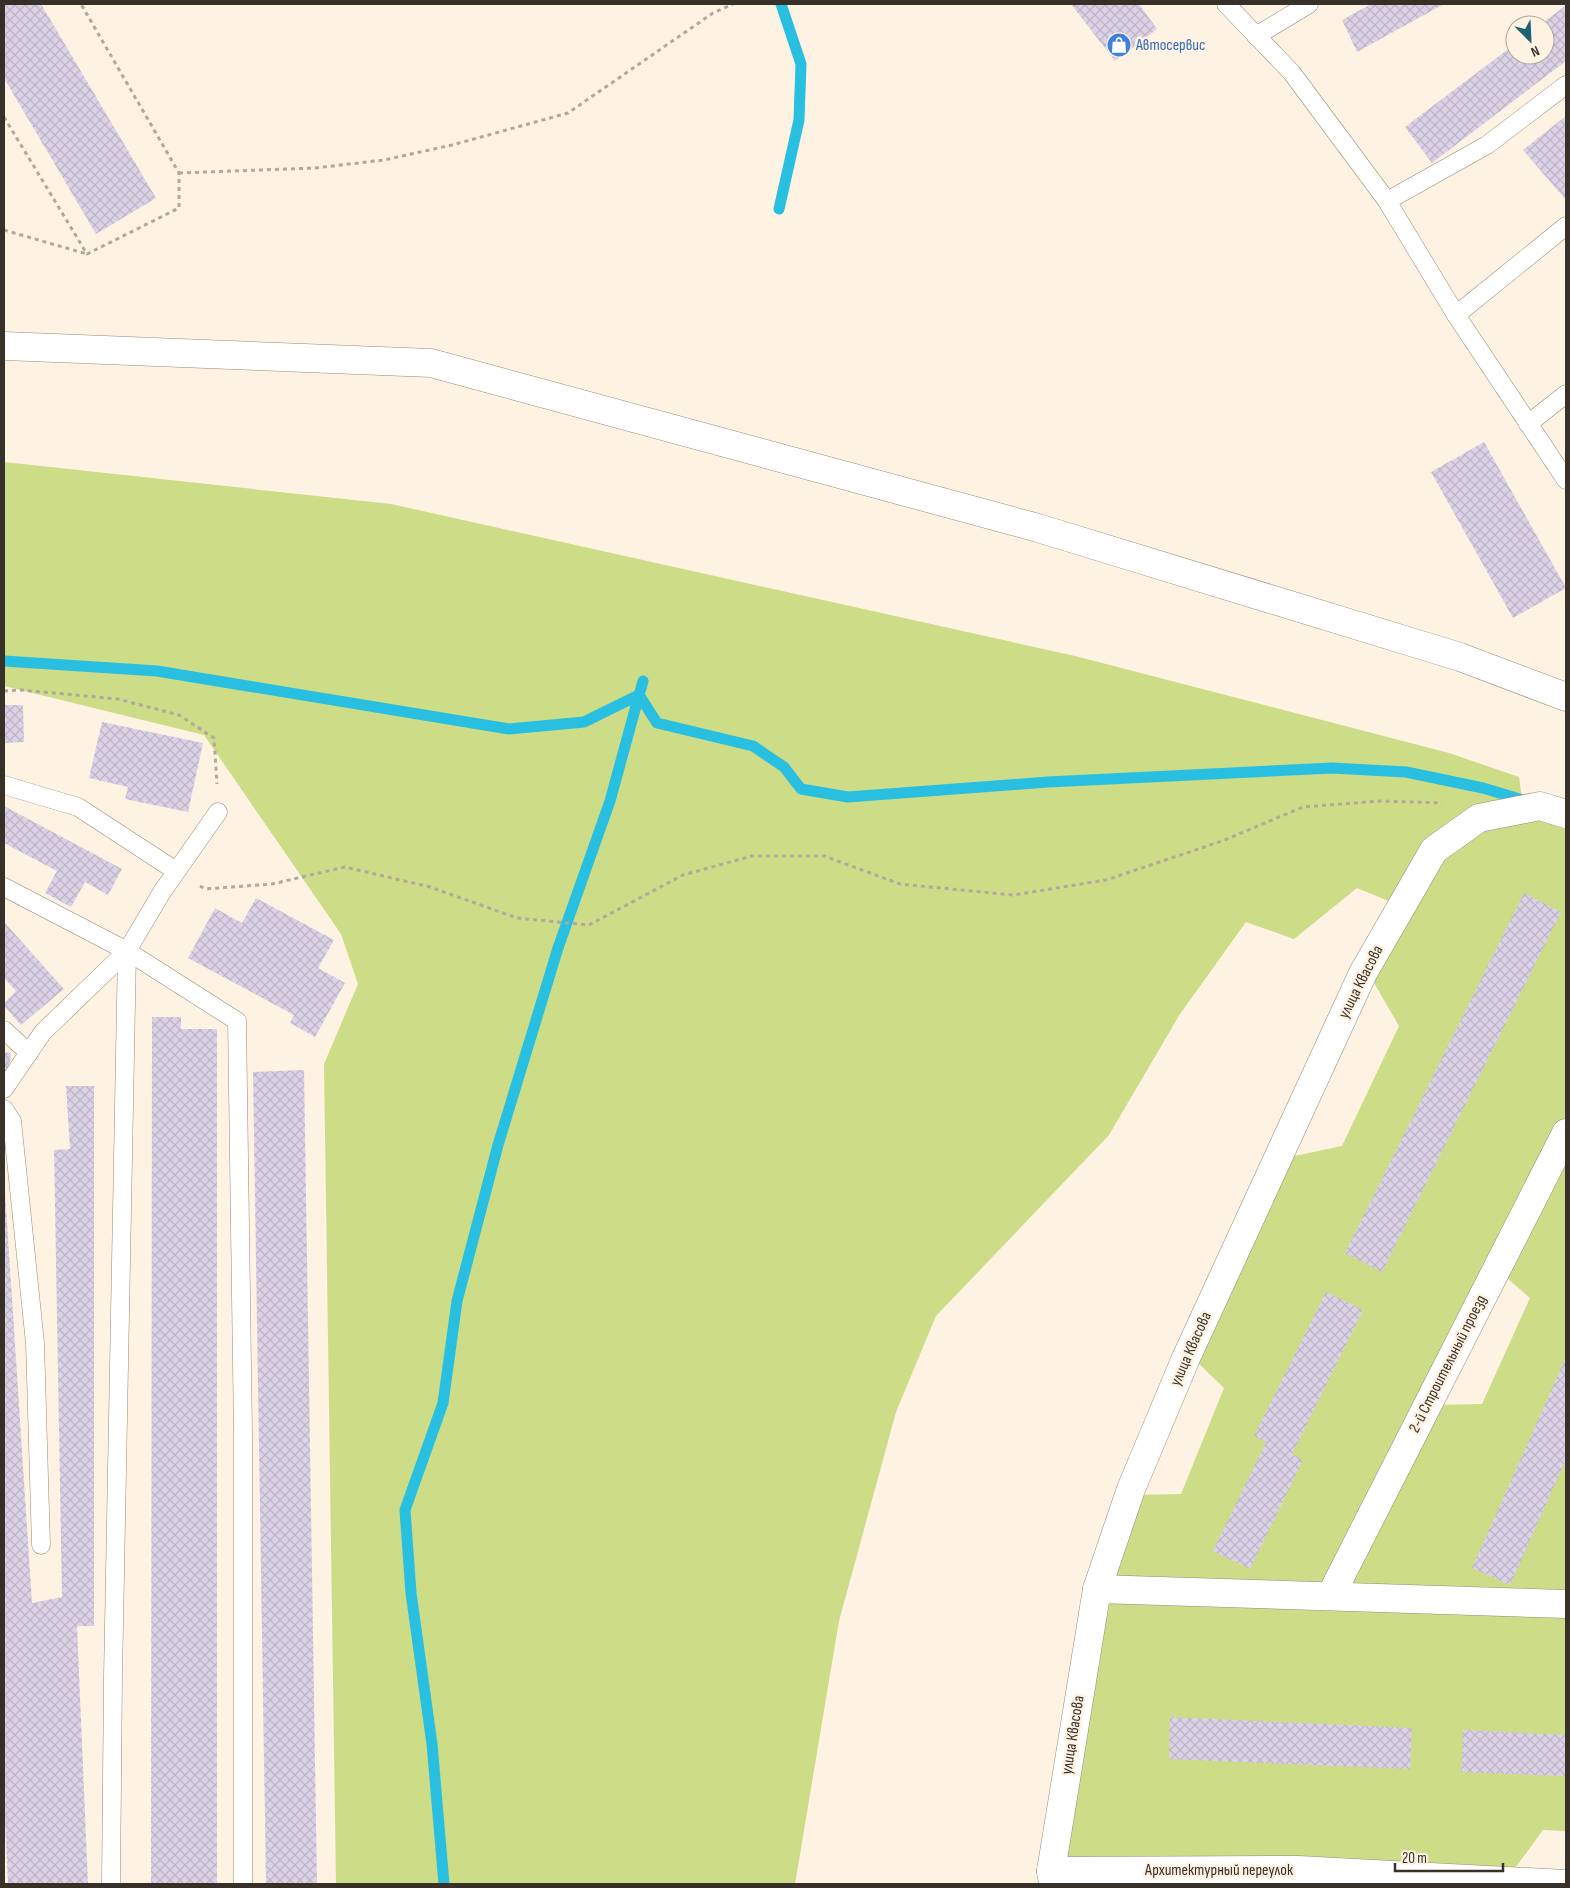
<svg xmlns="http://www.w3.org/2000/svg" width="1570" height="1888" viewBox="0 0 1570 1888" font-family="'Sofia Sans Condensed',sans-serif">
  <defs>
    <pattern id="building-cross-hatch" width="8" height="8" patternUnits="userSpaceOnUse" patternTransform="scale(1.25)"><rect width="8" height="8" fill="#dcd2e7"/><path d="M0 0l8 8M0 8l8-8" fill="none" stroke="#bdb5c6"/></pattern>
  </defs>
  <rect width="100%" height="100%" fill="#fef2e2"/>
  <g fill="#ccdc87">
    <polygon points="4,462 391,504 1075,656 1449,753 1519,777 1522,799 1478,811 1396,904 1357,888 1294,939 1246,922 1180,1014 1109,1135 936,1316 896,1412 839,1621 795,1884 336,1884 324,1064 358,984 341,934 204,735 4,686"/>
    <polygon points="1539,813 1566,821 1566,1124 1328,1591 1106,1584 1135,1495 1181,1494 1224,1388 1193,1358 1285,1158 1342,1146 1399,1026 1370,976 1438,854 1481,823"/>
    <polygon points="1566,1146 1566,1597 1338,1591 1433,1405 1482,1404 1530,1298 1501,1273"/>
    <polygon points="1107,1601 1566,1614 1566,1831 1543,1830 1510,1875 1065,1859"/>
  </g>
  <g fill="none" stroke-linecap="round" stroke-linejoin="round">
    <g stroke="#29bfe1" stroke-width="11">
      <polyline points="779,209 799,120 801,64 781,4"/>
      <polyline points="4,661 157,671 509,729 584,722 639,695 643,681"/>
      <polyline points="639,695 657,723 753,746 784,767 801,789 848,797 1048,782 1332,768 1406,772 1483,788 1526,801"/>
      <polyline points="444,1884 432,1744 411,1593 405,1510 443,1403 457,1301 498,1145 558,948 610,801 639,695"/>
    </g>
  </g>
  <g fill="url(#building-cross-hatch)">
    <polygon points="4,4 41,4 156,198 96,234 4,78"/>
    <polygon points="1071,4 1139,4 1157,29 1115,61"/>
    <polygon points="1371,4 1444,4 1357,52 1342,20"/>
    <polygon points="1566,5 1566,61 1432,163 1405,127 1515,44 1515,55 1545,55 1545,25 1540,25"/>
    <polygon points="1566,116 1566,200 1523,150"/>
    <polygon points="1484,442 1566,588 1513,618 1431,472"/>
    <polygon points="4,705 23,705 24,742 4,743"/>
    <polygon points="102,722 203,743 188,812 125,799 128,787 89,778"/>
    <polygon points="4,806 122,869 108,895 85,882 71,907 45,893 57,871 4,843"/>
    <polygon points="1524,893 1561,912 1382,1272 1345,1253"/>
    <polygon points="256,898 334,940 318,968 345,983 315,1037 290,1023 294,1015 188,958 215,908 242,923"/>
    <polygon points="4,922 64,989 21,1025 4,1006 4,1003 16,991 4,978"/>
    <polygon points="152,1017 181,1017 181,1029 217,1029 217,1884 151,1884"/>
    <polygon points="4,1052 11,1053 8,1077 4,1077"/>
    <polygon points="304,1070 317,1884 266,1884 253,1072"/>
    <polygon points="66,1086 94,1086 94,1626 77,1626 88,1884 8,1884 4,1801 4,1192 5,1192 32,1603 62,1597 54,1150 70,1149"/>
    <polygon points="1326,1292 1363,1310 1292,1454 1303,1460 1250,1569 1213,1551 1266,1442 1254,1436"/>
    <polygon points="1566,1357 1566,1459 1510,1585 1472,1568"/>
    <polygon points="1170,1717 1412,1728 1410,1769 1169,1759"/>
    <polygon points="1463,1730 1566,1735 1566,1776 1461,1772"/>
  </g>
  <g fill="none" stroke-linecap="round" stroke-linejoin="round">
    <defs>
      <g id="lane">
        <polyline points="1226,4 1292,73 1387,201 1456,315 1566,480"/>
        <polyline points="1256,36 1309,4"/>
        <polyline points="1387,201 1487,145 1566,85"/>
        <polyline points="1456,315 1566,226"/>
        <polyline points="1528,424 1566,394"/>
        <polyline points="4,785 78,807 176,871"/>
        <polyline points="4,887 127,951 113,1677 111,1884"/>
        <polyline points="127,951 237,1021 243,1433 243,1884"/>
        <polyline points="4,1030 29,1053"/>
        <polyline points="4,1089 43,1032 127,951 162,892 218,812"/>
        <polyline points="4,1109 12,1121 35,1343 41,1545"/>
      </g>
      <g id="street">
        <polyline points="1097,1589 1566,1604"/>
        <polyline points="1331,1595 1566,1133"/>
        <polyline points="1051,1871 1298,1870 1566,1884"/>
        <polyline points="1053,1884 1051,1871 1097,1589 1131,1489 1186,1358 1363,973 1434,850 1479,818 1540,806 1566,814"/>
      </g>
      <polyline id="secondary" points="4,346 431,363 1038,528 1460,657 1566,697"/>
    </defs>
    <use href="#lane" stroke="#988977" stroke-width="19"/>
    <use href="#street" stroke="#988977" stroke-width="29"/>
    <use href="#secondary" stroke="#988977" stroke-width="29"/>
    <g stroke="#b1a89b" stroke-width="3" stroke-dasharray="4 4" stroke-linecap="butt">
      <polyline points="4,117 87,254 179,208 179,173 81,4"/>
      <polyline points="179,173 315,168 384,160 452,145 568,113 713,13 733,4"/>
      <polyline points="4,230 87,254"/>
      <polyline points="4,691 21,690 118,699 179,715 214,738 217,784"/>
      <polyline points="200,886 205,889 272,884 345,867 430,887 517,918 589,925 683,875 752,856 824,856 900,884 1013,895 1106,880 1222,841 1303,807 1380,801 1442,803"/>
    </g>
    <use href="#lane" stroke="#fff" stroke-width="18"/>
    <use href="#street" stroke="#fff" stroke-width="28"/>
    <use href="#secondary" stroke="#fff" stroke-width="28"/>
  </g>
  <defs>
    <symbol id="shop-disc" viewBox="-11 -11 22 22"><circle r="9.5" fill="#3f7fe0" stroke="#fef2e2"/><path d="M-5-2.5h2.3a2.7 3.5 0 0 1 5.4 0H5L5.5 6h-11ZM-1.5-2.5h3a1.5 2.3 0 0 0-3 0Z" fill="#fff"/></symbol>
  </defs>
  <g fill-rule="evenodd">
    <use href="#shop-disc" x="1105" y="31" width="28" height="28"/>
  </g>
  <g text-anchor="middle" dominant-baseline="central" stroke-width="5" stroke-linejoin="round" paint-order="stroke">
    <g font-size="16" fill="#366cbe" stroke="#fef2e2" text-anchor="start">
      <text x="1136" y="45">Автосервис</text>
    </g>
    <g font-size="16" fill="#37312a" stroke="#fef2e2">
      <text transform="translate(1361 982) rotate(-63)">улица Квасова</text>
      <text transform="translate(1191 1349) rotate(-66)">улица Квасова</text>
      <text transform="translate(1448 1364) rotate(-63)">2-й Строительный проезд</text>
      <text transform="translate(1073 1735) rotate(-81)">улица Квасова</text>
      <text x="1219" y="1870">Архитектурный переулок</text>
    </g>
  </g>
  <rect width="1570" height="1888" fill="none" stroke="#37312a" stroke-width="10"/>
  <g transform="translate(1530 40) rotate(156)"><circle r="24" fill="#fef2e2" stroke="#aea598"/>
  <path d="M0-4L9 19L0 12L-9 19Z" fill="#216176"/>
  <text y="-8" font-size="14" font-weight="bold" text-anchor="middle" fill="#37312a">N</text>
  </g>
  <path d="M1395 1863v8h108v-8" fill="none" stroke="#37312a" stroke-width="2.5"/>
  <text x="1402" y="1863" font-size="15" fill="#37312a" stroke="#fef2e2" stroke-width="4" paint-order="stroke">20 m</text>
</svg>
